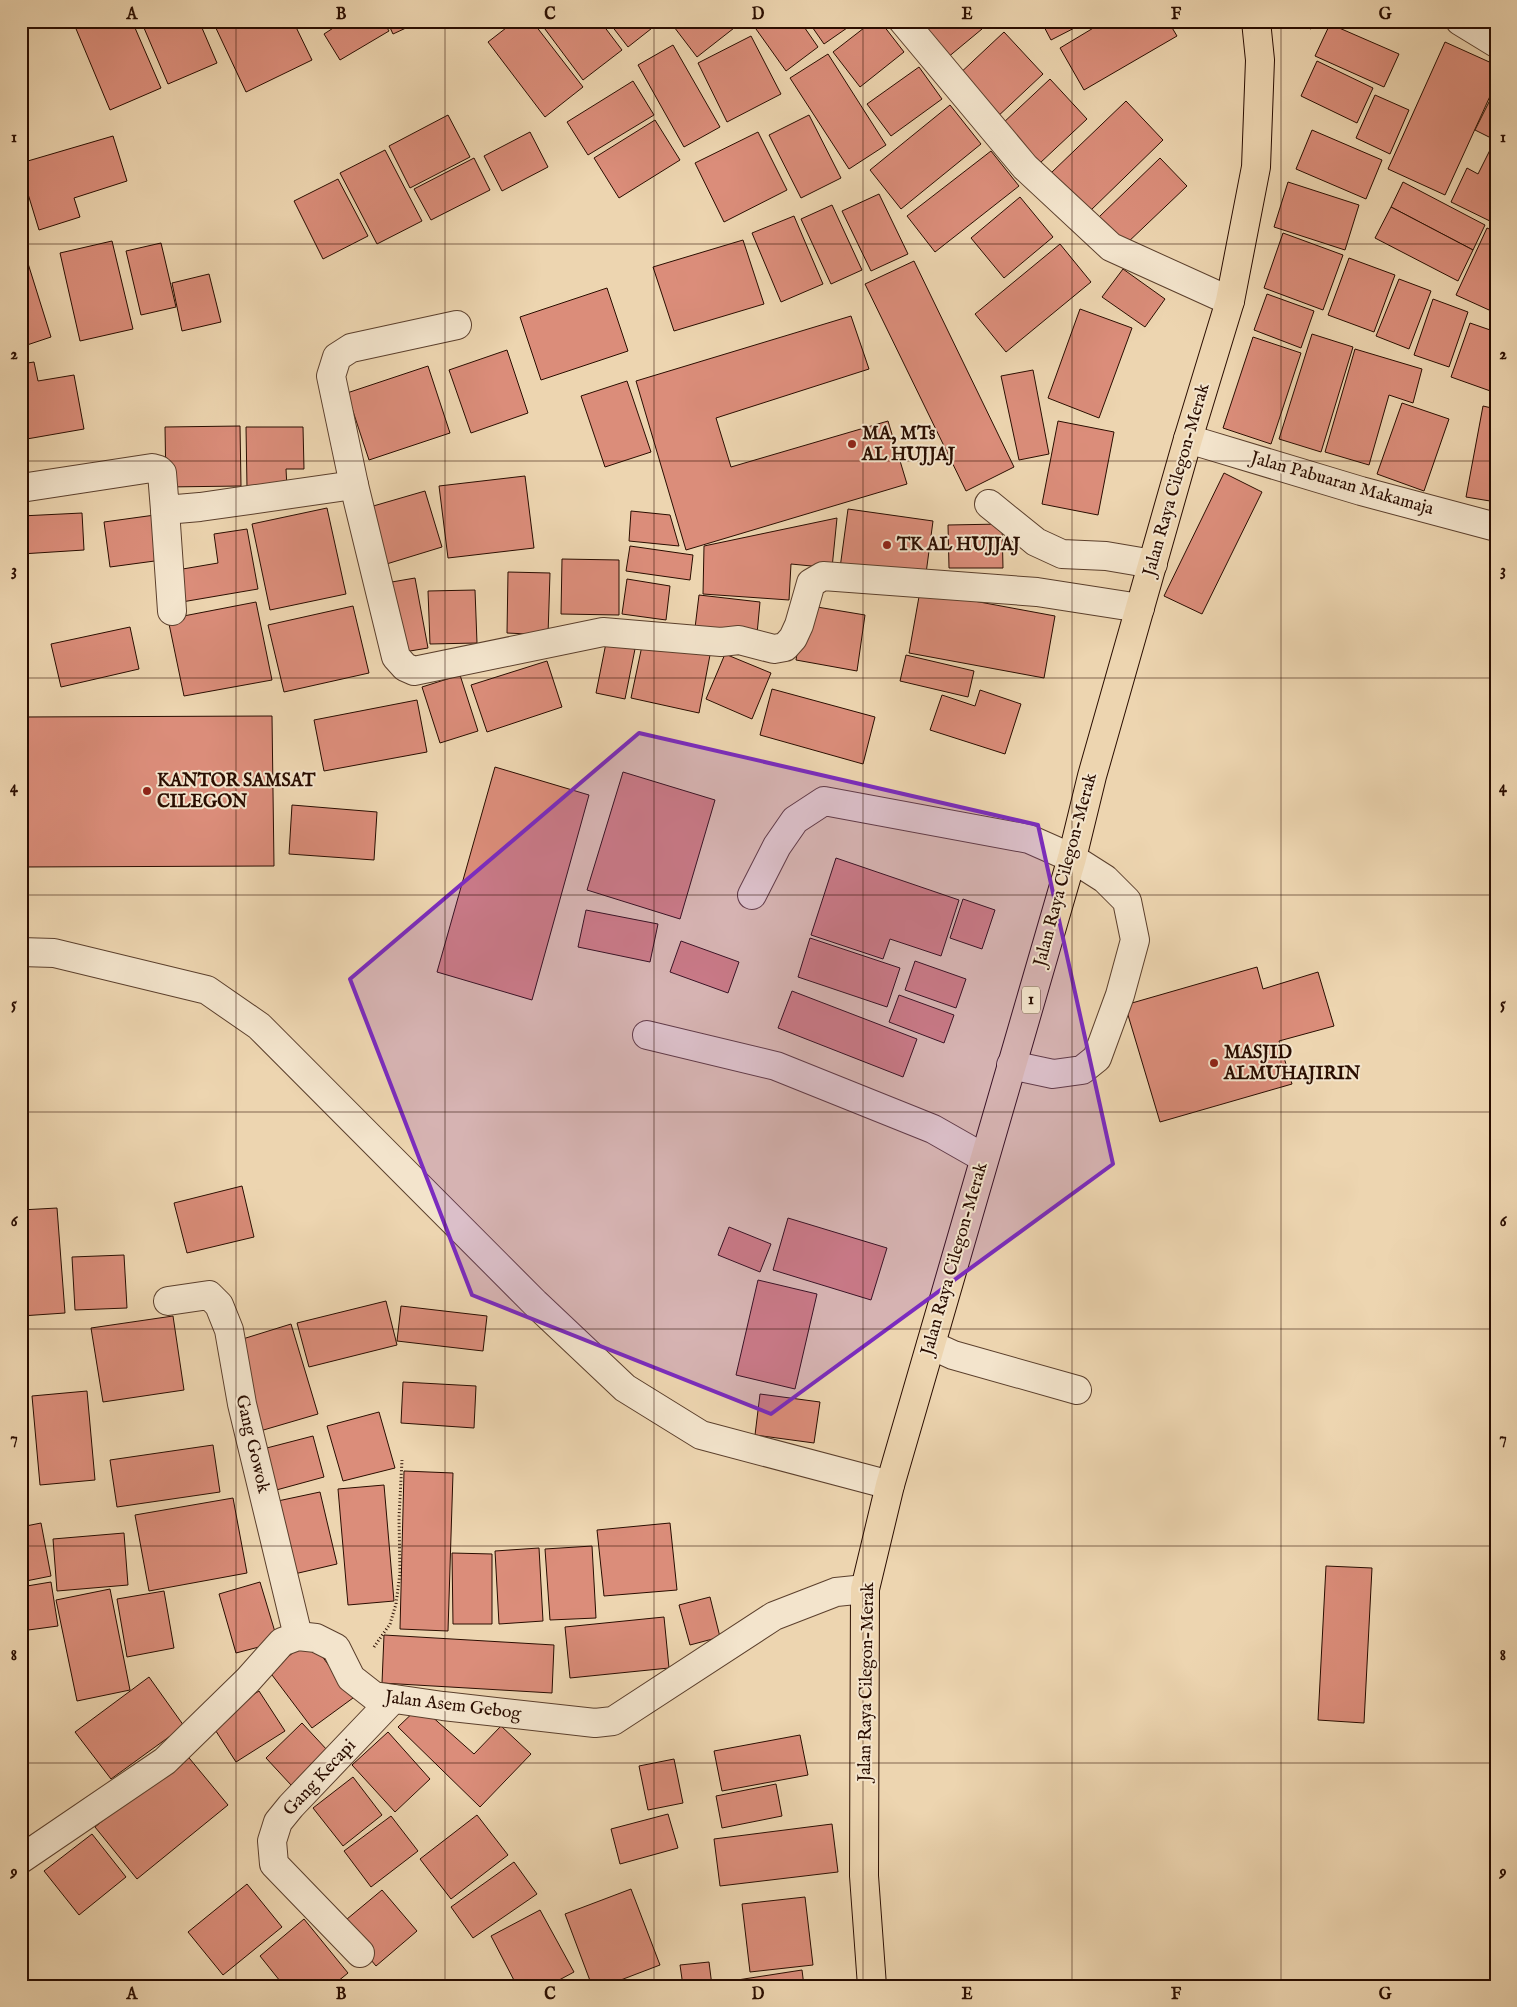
<svg xmlns="http://www.w3.org/2000/svg" width="1517" height="2007" viewBox="0 0 1517 2007" font-family="'IM FELL English',serif">
  <rect width="100%" height="100%" fill="#edd5b0"/>
  <filter id="stains"><feTurbulence type="fractalNoise" baseFrequency=".004" numOctaves="4"/><feColorMatrix values="0 0 0 0 .2 0 0 0 0 .09 0 0 0 0 .02 0 0 0 .5 -.17"/></filter>
  <radialGradient id="worn" r=".72"><stop offset=".6" stop-color="#630" stop-opacity="0"/><stop offset="1" stop-color="#630" stop-opacity=".3"/></radialGradient>
  <g fill="#db8d7a" stroke="#2a0d00">
    <polygon points="80,21 132,21 161,88 110,110 74,24"/>
    <polygon points="141,21 199,21 217,63 168,84"/>
    <polygon points="219,21 293,21 312,60 246,92 214,24"/>
    <polygon points="344,21 383,21 389,31 340,60 324,34"/>
    <polygon points="387,21 421,21 393,34"/>
    <polygon points="515,21 532,21 583,87 545,117 488,42"/>
    <polygon points="539,21 600,21 622,50 583,80"/>
    <polygon points="608,21 661,21 628,47"/>
    <polygon points="673,21 743,21 697,57 671,23"/>
    <polygon points="800,21 818,47 786,71 751,22"/>
    <polygon points="808,21 857,21 824,44"/>
    <polygon points="873,21 880,21 904,52 860,87 833,52"/>
    <polygon points="916,21 976,21 982,29 947,58"/>
    <polygon points="1041,21 1088,21 1051,40"/>
    <polygon points="1105,21 1168,21 1177,36 1084,90 1060,48"/>
    <polygon points="1292,21 1315,21 1311,29"/>
    <polygon points="1330,24 1399,54 1384,87 1315,56"/>
    <polygon points="1004,32 1043,74 995,119 956,77"/>
    <polygon points="751,36 781,94 727,122 698,63"/>
    <polygon points="1445,42 1496,65 1496,83 1445,195 1388,169"/>
    <polygon points="673,45 720,127 684,147 638,65"/>
    <polygon points="828,54 886,145 849,169 790,78"/>
    <polygon points="1317,61 1373,88 1357,123 1301,96"/>
    <polygon points="919,67 942,99 891,136 867,104"/>
    <polygon points="1050,79 1087,119 1040,163 1002,124"/>
    <polygon points="633,81 654,115 588,155 567,122"/>
    <polygon points="1375,95 1409,110 1390,154 1356,138"/>
    <polygon points="1490,100 1496,103 1496,224 1451,202 1467,168 1478,174 1495,140 1475,130"/>
    <polygon points="1126,101 1163,140 1089,212 1051,173"/>
    <polygon points="950,105 981,144 901,209 870,170"/>
    <polygon points="448,115 470,157 410,188 389,146"/>
    <polygon points="809,115 841,178 801,198 769,135"/>
    <polygon points="655,120 680,160 619,198 594,158"/>
    <polygon points="1312,130 1382,160 1366,199 1296,169"/>
    <polygon points="530,132 548,167 502,191 484,156"/>
    <polygon points="758,132 787,190 724,222 695,163"/>
    <polygon points="113,136 127,181 74,198 80,217 39,230 21,171 21,163"/>
    <polygon points="385,150 422,221 377,244 340,173"/>
    <polygon points="991,151 1019,186 935,252 907,216"/>
    <polygon points="474,158 490,190 431,220 414,189"/>
    <polygon points="1160,158 1187,186 1125,245 1099,217"/>
    <polygon points="338,179 368,236 323,259 294,201"/>
    <polygon points="1288,182 1359,205 1345,250 1274,227"/>
    <polygon points="1403,182 1485,225 1473,250 1391,207"/>
    <polygon points="879,194 908,254 871,271 842,211"/>
    <polygon points="1020,197 1053,237 1004,278 971,238"/>
    <polygon points="832,205 862,270 831,284 801,219"/>
    <polygon points="1391,207 1473,250 1458,281 1375,238"/>
    <polygon points="794,216 823,284 781,302 752,233"/>
    <polygon points="1487,228 1496,232 1496,295 1489,310 1456,295"/>
    <polygon points="1283,233 1343,255 1323,310 1264,288"/>
    <polygon points="743,240 764,304 674,331 653,267"/>
    <polygon points="21,241 51,337 21,347"/>
    <polygon points="112,241 133,329 80,341 60,253"/>
    <polygon points="161,243 176,307 141,315 126,251"/>
    <polygon points="1060,244 1091,282 1006,352 975,314"/>
    <polygon points="1349,258 1395,275 1374,332 1328,315"/>
    <polygon points="914,261 1014,467 966,491 865,284"/>
    <polygon points="1123,269 1165,299 1145,327 1102,297"/>
    <polygon points="209,274 221,322 182,331 172,283"/>
    <polygon points="1399,279 1431,291 1409,349 1376,336"/>
    <polygon points="607,288 628,351 541,380 520,317"/>
    <polygon points="1267,294 1314,311 1301,348 1254,330"/>
    <polygon points="1433,299 1468,312 1449,367 1414,355"/>
    <polygon points="1080,309 1132,328 1099,418 1048,398"/>
    <polygon points="851,316 869,369 716,418 731,467 888,421 907,484 686,550 636,381"/>
    <polygon points="1470,323 1496,332 1496,393 1451,377"/>
    <polygon points="1312,334 1353,347 1321,452 1279,439"/>
    <polygon points="1253,337 1301,353 1271,444 1223,428"/>
    <polygon points="1355,349 1422,369 1413,403 1389,395 1369,465 1325,452"/>
    <polygon points="507,350 528,413 471,433 449,370"/>
    <polygon points="34,362 38,381 74,375 84,429 21,440 21,364"/>
    <polygon points="428,366 450,433 369,460 347,393"/>
    <polygon points="1033,370 1049,454 1019,460 1001,376"/>
    <polygon points="627,381 651,452 605,467 581,396"/>
    <polygon points="1402,403 1449,419 1424,491 1377,474"/>
    <polygon points="1483,406 1496,409 1496,502 1466,497"/>
    <polygon points="1058,421 1114,432 1098,515 1042,504"/>
    <polygon points="240,426 241,486 166,487 165,427"/>
    <polygon points="246,427 303,427 304,469 286,469 287,488 247,488"/>
    <polygon points="1224,473 1262,492 1202,614 1164,596"/>
    <polygon points="525,476 534,548 448,558 439,486"/>
    <polygon points="425,491 442,547 380,566 363,509"/>
    <polygon points="327,508 346,594 270,610 252,524"/>
    <polygon points="848,509 933,521 925,581 840,568"/>
    <polygon points="631,511 670,515 679,546 629,541"/>
    <polygon points="82,513 84,550 21,554 21,516"/>
    <polygon points="155,515 162,560 110,567 104,522"/>
    <polygon points="837,518 832,568 791,564 789,600 703,594 704,546"/>
    <polygon points="1002,524 1003,568 949,568 948,525"/>
    <polygon points="247,529 258,589 176,603 171,571 218,563 214,534"/>
    <polygon points="630,546 693,555 690,580 626,571"/>
    <polygon points="562,559 619,560 619,615 561,614"/>
    <polygon points="508,572 550,573 548,635 507,633"/>
    <polygon points="415,578 428,648 398,653 386,583"/>
    <polygon points="627,579 670,586 666,620 622,614"/>
    <polygon points="475,590 477,643 430,644 428,591"/>
    <polygon points="920,591 1055,616 1044,678 909,653"/>
    <polygon points="699,595 760,602 757,634 695,628"/>
    <polygon points="256,602 272,680 184,696 168,619"/>
    <polygon points="805,605 865,615 857,671 796,660"/>
    <polygon points="353,606 369,673 284,692 268,625"/>
    <polygon points="130,627 139,669 61,687 51,644"/>
    <polygon points="643,641 710,655 699,713 631,698"/>
    <polygon points="606,643 635,649 625,699 596,693"/>
    <polygon points="725,654 771,673 752,719 706,699"/>
    <polygon points="906,655 974,671 968,697 900,681"/>
    <polygon points="547,661 562,707 487,732 471,685"/>
    <polygon points="460,675 478,731 440,743 422,687"/>
    <polygon points="772,689 875,717 863,764 760,735"/>
    <polygon points="980,690 1021,704 1005,754 930,730 942,695 975,706"/>
    <polygon points="417,700 427,752 324,771 314,720"/>
    <polygon points="272,716 274,866 21,867 21,717"/>
    <polygon points="495,767 589,795 532,1000 437,972"/>
    <polygon points="623,772 715,800 680,919 587,890"/>
    <polygon points="292,805 377,812 374,860 289,854"/>
    <polygon points="836,858 959,900 941,956 890,939 883,959 811,935"/>
    <polygon points="963,899 995,910 982,949 950,938"/>
    <polygon points="586,910 658,924 650,962 578,947"/>
    <polygon points="810,938 900,968 887,1007 798,977"/>
    <polygon points="681,941 739,962 728,993 670,972"/>
    <polygon points="915,961 966,979 956,1008 905,990"/>
    <polygon points="1257,967 1263,989 1318,972 1334,1026 1279,1041 1292,1084 1160,1122 1125,1005"/>
    <polygon points="792,991 917,1039 903,1077 778,1028"/>
    <polygon points="899,995 954,1015 944,1043 889,1022"/>
    <polygon points="242,1186 254,1237 187,1253 174,1203"/>
    <polygon points="57,1208 65,1313 21,1316 21,1210"/>
    <polygon points="788,1218 887,1248 871,1300 773,1270"/>
    <polygon points="729,1227 771,1244 760,1272 718,1255"/>
    <polygon points="124,1255 127,1308 75,1310 72,1257"/>
    <polygon points="758,1280 817,1294 795,1389 736,1375"/>
    <polygon points="386,1301 397,1345 309,1367 297,1323"/>
    <polygon points="401,1306 487,1316 483,1351 397,1341"/>
    <polygon points="173,1316 184,1390 103,1402 91,1328"/>
    <polygon points="291,1324 318,1414 260,1431 233,1342"/>
    <polygon points="403,1382 476,1386 474,1428 401,1423"/>
    <polygon points="87,1391 95,1480 40,1485 32,1396"/>
    <polygon points="760,1394 820,1402 814,1443 755,1435"/>
    <polygon points="379,1412 395,1468 343,1481 327,1426"/>
    <polygon points="313,1436 324,1477 269,1492 259,1450"/>
    <polygon points="213,1445 220,1492 117,1507 110,1460"/>
    <polygon points="404,1471 453,1473 448,1631 400,1629"/>
    <polygon points="384,1485 394,1601 348,1605 338,1489"/>
    <polygon points="320,1492 337,1564 290,1575 273,1502"/>
    <polygon points="233,1498 247,1573 149,1591 135,1515"/>
    <polygon points="41,1523 51,1576 21,1582 21,1527"/>
    <polygon points="670,1523 677,1590 604,1596 597,1530"/>
    <polygon points="124,1533 128,1585 57,1591 53,1539"/>
    <polygon points="592,1546 596,1618 550,1620 545,1549"/>
    <polygon points="539,1548 543,1621 499,1624 495,1551"/>
    <polygon points="452,1553 492,1554 492,1624 453,1624"/>
    <polygon points="1326,1566 1372,1568 1364,1723 1318,1720"/>
    <polygon points="51,1582 58,1626 21,1631 21,1587"/>
    <polygon points="260,1582 278,1642 236,1653 219,1594"/>
    <polygon points="110,1589 130,1690 77,1701 56,1600"/>
    <polygon points="164,1591 174,1648 127,1657 117,1599"/>
    <polygon points="710,1597 720,1637 690,1645 679,1605"/>
    <polygon points="664,1617 669,1668 570,1678 565,1627"/>
    <polygon points="384,1635 554,1645 552,1693 382,1683"/>
    <polygon points="310,1640 353,1698 312,1728 269,1671"/>
    <polygon points="149,1677 184,1726 111,1779 75,1732"/>
    <polygon points="259,1691 285,1731 236,1762 210,1722"/>
    <polygon points="420,1706 474,1754 501,1726 531,1754 480,1807 398,1727"/>
    <polygon points="302,1723 328,1751 291,1785 266,1758"/>
    <polygon points="388,1732 430,1779 395,1812 352,1765"/>
    <polygon points="800,1735 808,1775 722,1791 714,1751"/>
    <polygon points="185,1753 228,1805 137,1879 95,1827"/>
    <polygon points="674,1759 683,1803 648,1810 639,1766"/>
    <polygon points="353,1777 382,1815 343,1846 313,1808"/>
    <polygon points="776,1784 782,1816 722,1828 716,1796"/>
    <polygon points="668,1814 678,1848 620,1864 611,1829"/>
    <polygon points="477,1815 508,1855 451,1899 420,1859"/>
    <polygon points="391,1816 418,1851 371,1887 344,1851"/>
    <polygon points="832,1824 838,1872 720,1886 714,1839"/>
    <polygon points="92,1834 126,1877 79,1915 44,1871"/>
    <polygon points="514,1862 537,1894 473,1938 451,1907"/>
    <polygon points="247,1884 282,1927 223,1975 188,1932"/>
    <polygon points="631,1889 660,1965 605,1986 592,1986 565,1914"/>
    <polygon points="382,1890 417,1931 376,1966 341,1924"/>
    <polygon points="805,1897 813,1965 750,1972 742,1904"/>
    <polygon points="540,1910 574,1972 548,1986 517,1986 491,1936"/>
    <polygon points="304,1919 348,1973 332,1986 284,1986 260,1956"/>
    <polygon points="709,1962 712,1986 683,1986 680,1965"/>
    <polygon points="802,1970 804,1986 718,1986 718,1983"/>
  </g>
  <g fill="none" stroke-linecap="round" stroke-linejoin="round">
    <defs>
      <g id="minor">
        <polyline points="903,21 1025,167 1111,247 1230,301"/>
        <polyline points="1460,21 1496,43"/>
        <polyline points="457,325 351,348 337,357 331,376 354,485 396,657 405,667 414,671 603,632 721,642 739,640 774,649 785,647 793,638 799,625 811,583 823,576 1037,592 1140,608"/>
        <polyline points="1188,439 1361,491 1496,527"/>
        <polyline points="21,488 152,468 159,470 162,473 165,510 200,507 354,485"/>
        <polyline points="989,504 1036,542 1062,554 1106,556 1153,564"/>
        <polyline points="165,510 172,611"/>
        <polyline points="752,895 777,846 795,820 824,801 1029,839 1072,858 1105,879 1127,901 1135,940 1120,995 1097,1058 1082,1070 1053,1074 1011,1065"/>
        <polyline points="21,952 54,953 207,990 259,1026 535,1303 625,1388 701,1435 890,1485"/>
        <polyline points="647,1035 776,1066 933,1129 984,1158"/>
        <polyline points="168,1301 209,1295 219,1305 229,1330 242,1404 298,1636"/>
        <polyline points="931,1345 953,1355 1077,1390"/>
        <polyline points="21,1859 165,1761 248,1680 282,1642 298,1636 316,1638 336,1648 351,1678 374,1696 443,1706 595,1723 613,1721 774,1616 836,1592 865,1589"/>
        <polyline points="360,1953 274,1864 272,1841 278,1822 291,1806 393,1699"/>
      </g>
      <polyline id="highway" points="872,1986 864,1876 865,1589 890,1485 1072,858 1092,776 1188,439 1230,301 1256,167 1260,60 1256,21"/>
    </defs>
    <use href="#minor" stroke="#5b3f2c" stroke-width="30"/>
    <use href="#highway" stroke="#2a0d00" stroke-width="30"/>
    <polyline stroke="#2a0d00" stroke-width="3" stroke-dasharray="1 2.5" stroke-linecap="butt" points="374,1647 390,1624 396,1604 400,1573 399,1518 402,1460"/>
    <use href="#minor" stroke="#f3e4cc" stroke-width="28"/>
    <use href="#highway" stroke="#edd5b0" stroke-width="28"/>
  </g>
  <path fill="#7b2cbf" fill-opacity="0.2" stroke="#7b2cbf" stroke-width="4" stroke-linejoin="round" d="M639 733 1038 825 1113 1164 771 1414 472 1295 350 979Z"/>
  <path fill="none" stroke="#2a0d00" stroke-width="1" stroke-opacity="0.55" d="M236 21V1986M445 21V1986M654 21V1986M863 21V1986M1072 21V1986M1281 21V1986M21 244H1496M21 461H1496M21 678H1496M21 895H1496M21 1112H1496M21 1329H1496M21 1546H1496M21 1763H1496"/>
  <g fill="#8f2418" stroke="#f3e4cc" stroke-width="2">
    <circle cx="852" cy="444" r="5"/>
    <circle cx="887" cy="545" r="5"/>
    <circle cx="147" cy="791" r="5"/>
    <circle cx="1214" cy="1063" r="5"/>
  </g>
  <g text-anchor="middle" dominant-baseline="central" stroke-width="4" stroke-linejoin="round" paint-order="stroke">
    <rect fill="#f3e4cc" stroke="#664e3d" stroke-width="1" x="1022" y="986.5" width="18" height="27" rx="4"/>
    <g font-size="16" font-weight="bold" fill="#2a0d00">
      <text x="1031" y="1000">1</text>
    </g>
    <g font-size="18" font-weight="bold" fill="#2a0d00" stroke="#f3e4cc" text-anchor="start">
      <text x="862" y="434">MA, MTs<tspan x="862" dy="21">AL HUJJAJ</tspan></text>
      <text x="897" y="545">TK AL HUJJAJ</text>
      <text x="157" y="781">KANTOR SAMSAT<tspan x="157" dy="21">CILEGON</tspan></text>
      <text x="1224" y="1053">MASJID<tspan x="1224" dy="21">ALMUHAJIRIN</tspan></text>
    </g>
    <g font-size="18" fill="#2a0d00" stroke="#f3e4cc">
      <text transform="translate(1177 480) rotate(-74)">Jalan Raya Cilegon-Merak</text>
      <text transform="translate(1342 484) rotate(16)">Jalan Pabuaran Makamaja</text>
      <text transform="translate(1066 870) rotate(-75)">Jalan Raya Cilegon-Merak</text>
      <text transform="translate(955 1259) rotate(-74)">Jalan Raya Cilegon-Merak</text>
      <text transform="translate(252 1444) rotate(77)">Gang Gowok</text>
      <text transform="translate(867 1682) rotate(-89)">Jalan Raya Cilegon-Merak</text>
      <text transform="translate(453 1706) rotate(7)">Jalan Asem Gebog</text>
      <text transform="translate(320 1778) rotate(-47)">Gang Kecapi</text>
    </g>
  </g>
  <rect width="1517" height="2007" fill="none" stroke="#edd5b0" stroke-width="55"/>
  <rect x="28" y="28" width="1462" height="1952" fill="none" stroke="#2a0d00" stroke-width="2"/>
  <g font-size="16" text-anchor="middle" font-weight="bold" fill="#2a0d00">
    <text x="132" y="19">A</text>
    <text x="341" y="19">B</text>
    <text x="550" y="19">C</text>
    <text x="758" y="19">D</text>
    <text x="967" y="19">E</text>
    <text x="1176" y="19">F</text>
    <text x="1385" y="19">G</text>
    <text x="14" y="142">1</text>
    <text x="1503" y="142">1</text>
    <text x="14" y="359">2</text>
    <text x="1503" y="359">2</text>
    <text x="14" y="575">3</text>
    <text x="1503" y="575">3</text>
    <text x="14" y="792">4</text>
    <text x="1503" y="792">4</text>
    <text x="14" y="1009">5</text>
    <text x="1503" y="1009">5</text>
    <text x="14" y="1226">6</text>
    <text x="1503" y="1226">6</text>
    <text x="14" y="1443">7</text>
    <text x="1503" y="1443">7</text>
    <text x="14" y="1660">8</text>
    <text x="1503" y="1660">8</text>
    <text x="14" y="1877">9</text>
    <text x="1503" y="1877">9</text>
    <text x="132" y="1999">A</text>
    <text x="341" y="1999">B</text>
    <text x="550" y="1999">C</text>
    <text x="758" y="1999">D</text>
    <text x="967" y="1999">E</text>
    <text x="1176" y="1999">F</text>
    <text x="1385" y="1999">G</text>
  </g>
  <rect width="100%" height="100%" filter="url(#stains)"/>
  <rect width="100%" height="100%" fill="url(#worn)"/>
</svg>
